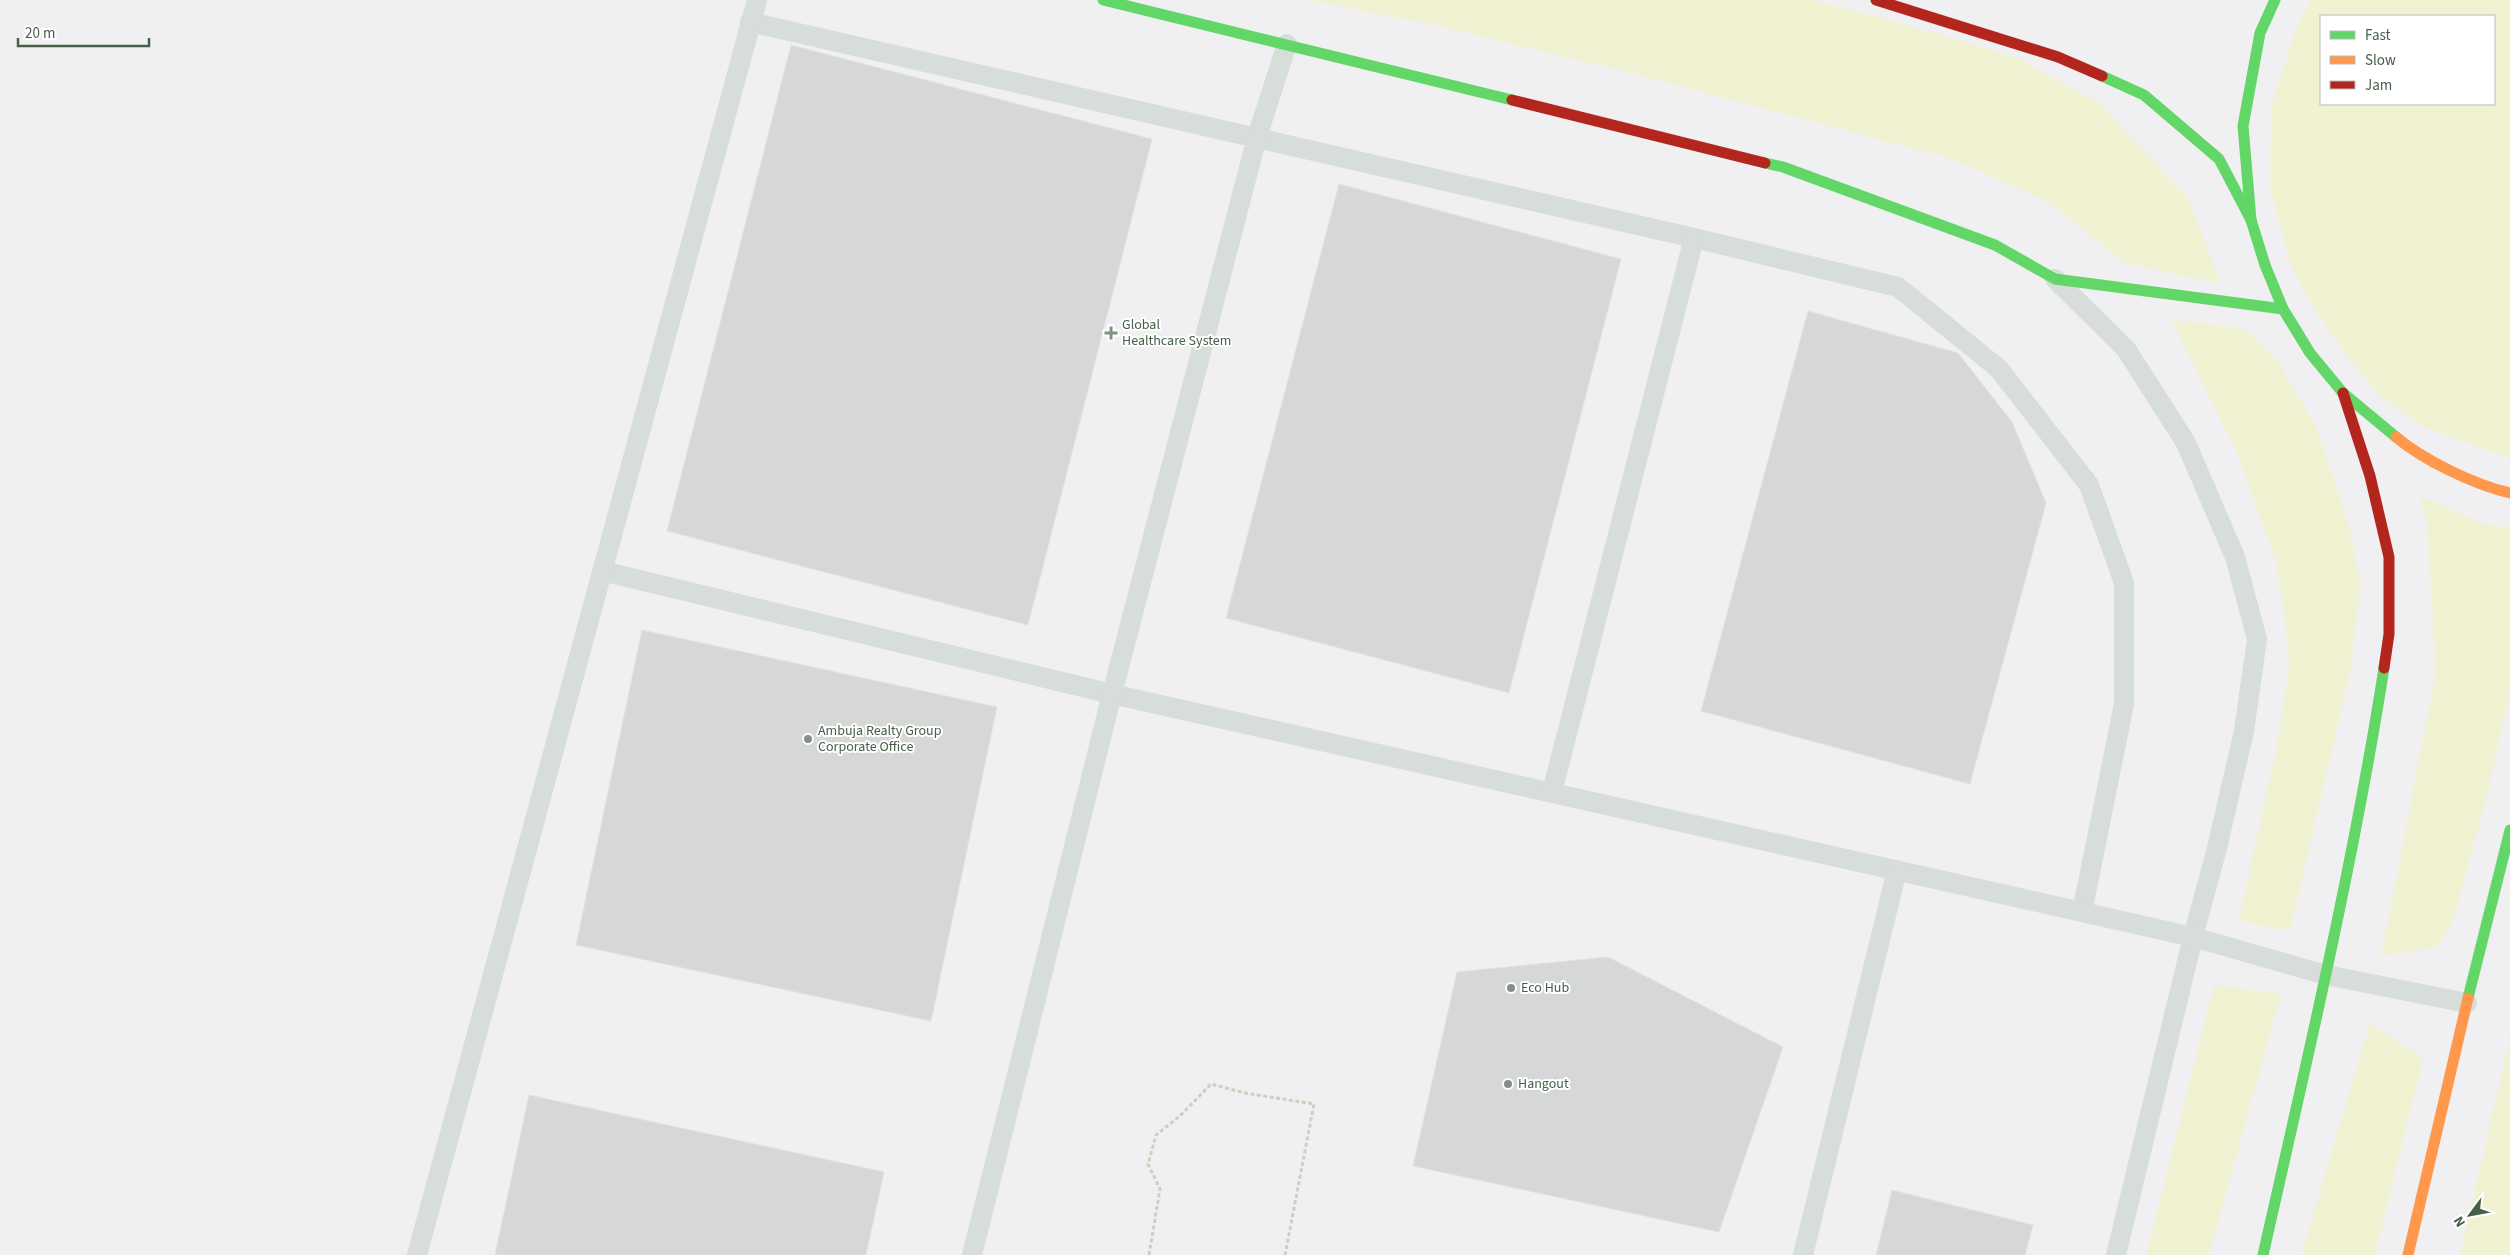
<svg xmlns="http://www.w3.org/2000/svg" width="2510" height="1255" viewBox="0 0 2510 1255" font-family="'Source Sans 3',sans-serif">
  <rect width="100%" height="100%" fill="#f0eff1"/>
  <g fill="#f1f2d2" fill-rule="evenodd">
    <polygon points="1310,0 1809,0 1879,17 2016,57 2099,103 2189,199 2221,284 2125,263 2047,201 1952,159 1635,74 1439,26"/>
    <path d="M2310 0H2510V458L2428 429 2379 396 2331 335 2292 270 2270 187 2271 108 2296 28ZM2321 16H2494V104H2321Z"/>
    <polygon points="2172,320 2245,329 2278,362 2316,427 2347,519 2361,584 2350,672 2290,931 2239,921 2277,745 2290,661 2277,565 2238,455"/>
    <polygon points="2420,496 2482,523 2510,528 2510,693 2484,807 2451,927 2436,947 2381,957 2436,673 2427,523"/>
    <polygon points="2214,985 2281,994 2209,1255 2146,1255"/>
    <polygon points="2370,1024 2423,1059 2375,1255 2301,1255"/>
    <polygon points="2510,1038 2510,1255 2460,1255"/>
  </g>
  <g fill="#d5d8d6" stroke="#e1e2e2">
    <polygon points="791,45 1152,139 1028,625 667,531"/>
    <polygon points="1339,184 1621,259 1509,693 1226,618"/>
    <polygon points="1808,311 1958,353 2012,422 2046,503 1970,784 1701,711"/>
    <polygon points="642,630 997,707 931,1021 576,945"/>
    <polygon points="1608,957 1783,1047 1719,1232 1413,1166 1457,972"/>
    <polygon points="529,1095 884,1172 866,1255 495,1255"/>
    <polygon points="1892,1190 2033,1225 2025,1255 1876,1255"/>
  </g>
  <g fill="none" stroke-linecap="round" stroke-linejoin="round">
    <polyline stroke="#cbd0c1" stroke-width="3" stroke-dasharray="4 2.5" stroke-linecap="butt" points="1149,1255 1160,1189 1148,1164 1156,1135 1180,1116 1211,1084 1245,1093 1314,1104 1285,1255"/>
    <g stroke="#d7ddd8" stroke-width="20">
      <polyline points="750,22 1694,238 1898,287 1999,369 2089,485 2124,583 2124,704 2082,912"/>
      <polyline points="2055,279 2126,349 2186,443 2235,557 2257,639 2244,731 2217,848 2193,937 2116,1255"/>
      <polyline points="602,571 1112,694 2193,937 2326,975 2467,1003"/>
      <polyline points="1552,792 1694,238"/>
      <polyline points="417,1255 757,0"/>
      <polyline points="972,1255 1112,694 1257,137 1287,44"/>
      <polyline points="1803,1255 1897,870"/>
    </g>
    <g stroke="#63d668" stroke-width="11">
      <polyline points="1103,0 1512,100"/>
      <polyline points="2275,0 2260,33 2243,126 2251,220 2265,265 2283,309 2310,353 2343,393 2396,437"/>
      <polyline points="2102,76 2144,95 2219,159 2251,220"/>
      <polyline points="1765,163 1783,167 1995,245 2055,279 2283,309"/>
      <polyline points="2468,998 2510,830"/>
      <path d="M2263 1255C2307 1060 2353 866 2384 668"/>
    </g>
    <g stroke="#ff974d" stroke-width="11">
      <path d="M2396 437C2423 460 2475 485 2510 493"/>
      <polyline points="2408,1255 2468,998"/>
    </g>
    <g stroke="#b3261e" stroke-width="11">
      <polyline points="1876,0 2058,57 2102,76"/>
      <polyline points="1512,100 1765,163"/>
      <polyline points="2343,393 2370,476 2389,557 2389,634 2384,668"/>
    </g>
  </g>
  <g fill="#819183" stroke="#fff" stroke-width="2">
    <path d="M1108.5 325.5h5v5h5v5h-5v5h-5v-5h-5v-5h5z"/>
    <circle cx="808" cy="739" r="5"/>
    <circle cx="1511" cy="988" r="5"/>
    <circle cx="1508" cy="1084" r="5"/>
  </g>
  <g text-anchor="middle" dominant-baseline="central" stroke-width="4" stroke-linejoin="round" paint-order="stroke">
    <g font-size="14" fill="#455f48" stroke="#fff" text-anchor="start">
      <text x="1122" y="325">Global<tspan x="1122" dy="16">Healthcare System</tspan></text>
      <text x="818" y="731">Ambuja Realty Group<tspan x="818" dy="16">Corporate Office</tspan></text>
      <text x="1521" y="988">Eco Hub</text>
      <text x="1518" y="1084">Hangout</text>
    </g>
  </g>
  <rect x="2320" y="15" width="175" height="90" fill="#ffffff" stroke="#b5bfb6"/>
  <rect x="2330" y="31" width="25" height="8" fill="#63d668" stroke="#b5bfb6"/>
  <text x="2365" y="40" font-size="15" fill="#455f48">Fast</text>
  <rect x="2330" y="56" width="25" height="8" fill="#ff974d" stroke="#b5bfb6"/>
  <text x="2365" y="65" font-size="15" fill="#455f48">Slow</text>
  <rect x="2330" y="81" width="25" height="8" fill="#b3261e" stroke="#b5bfb6"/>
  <text x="2365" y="90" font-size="15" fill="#455f48">Jam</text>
  <g transform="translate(2470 1215) rotate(238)" stroke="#ffffff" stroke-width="4" paint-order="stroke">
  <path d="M0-4L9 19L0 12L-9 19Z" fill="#455f48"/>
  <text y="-8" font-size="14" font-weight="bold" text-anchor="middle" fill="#455f48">N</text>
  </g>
  <path d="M18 38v8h131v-8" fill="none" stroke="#455f48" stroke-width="2.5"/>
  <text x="25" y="38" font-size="15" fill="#455f48" stroke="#ffffff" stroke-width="4" paint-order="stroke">20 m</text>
</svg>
